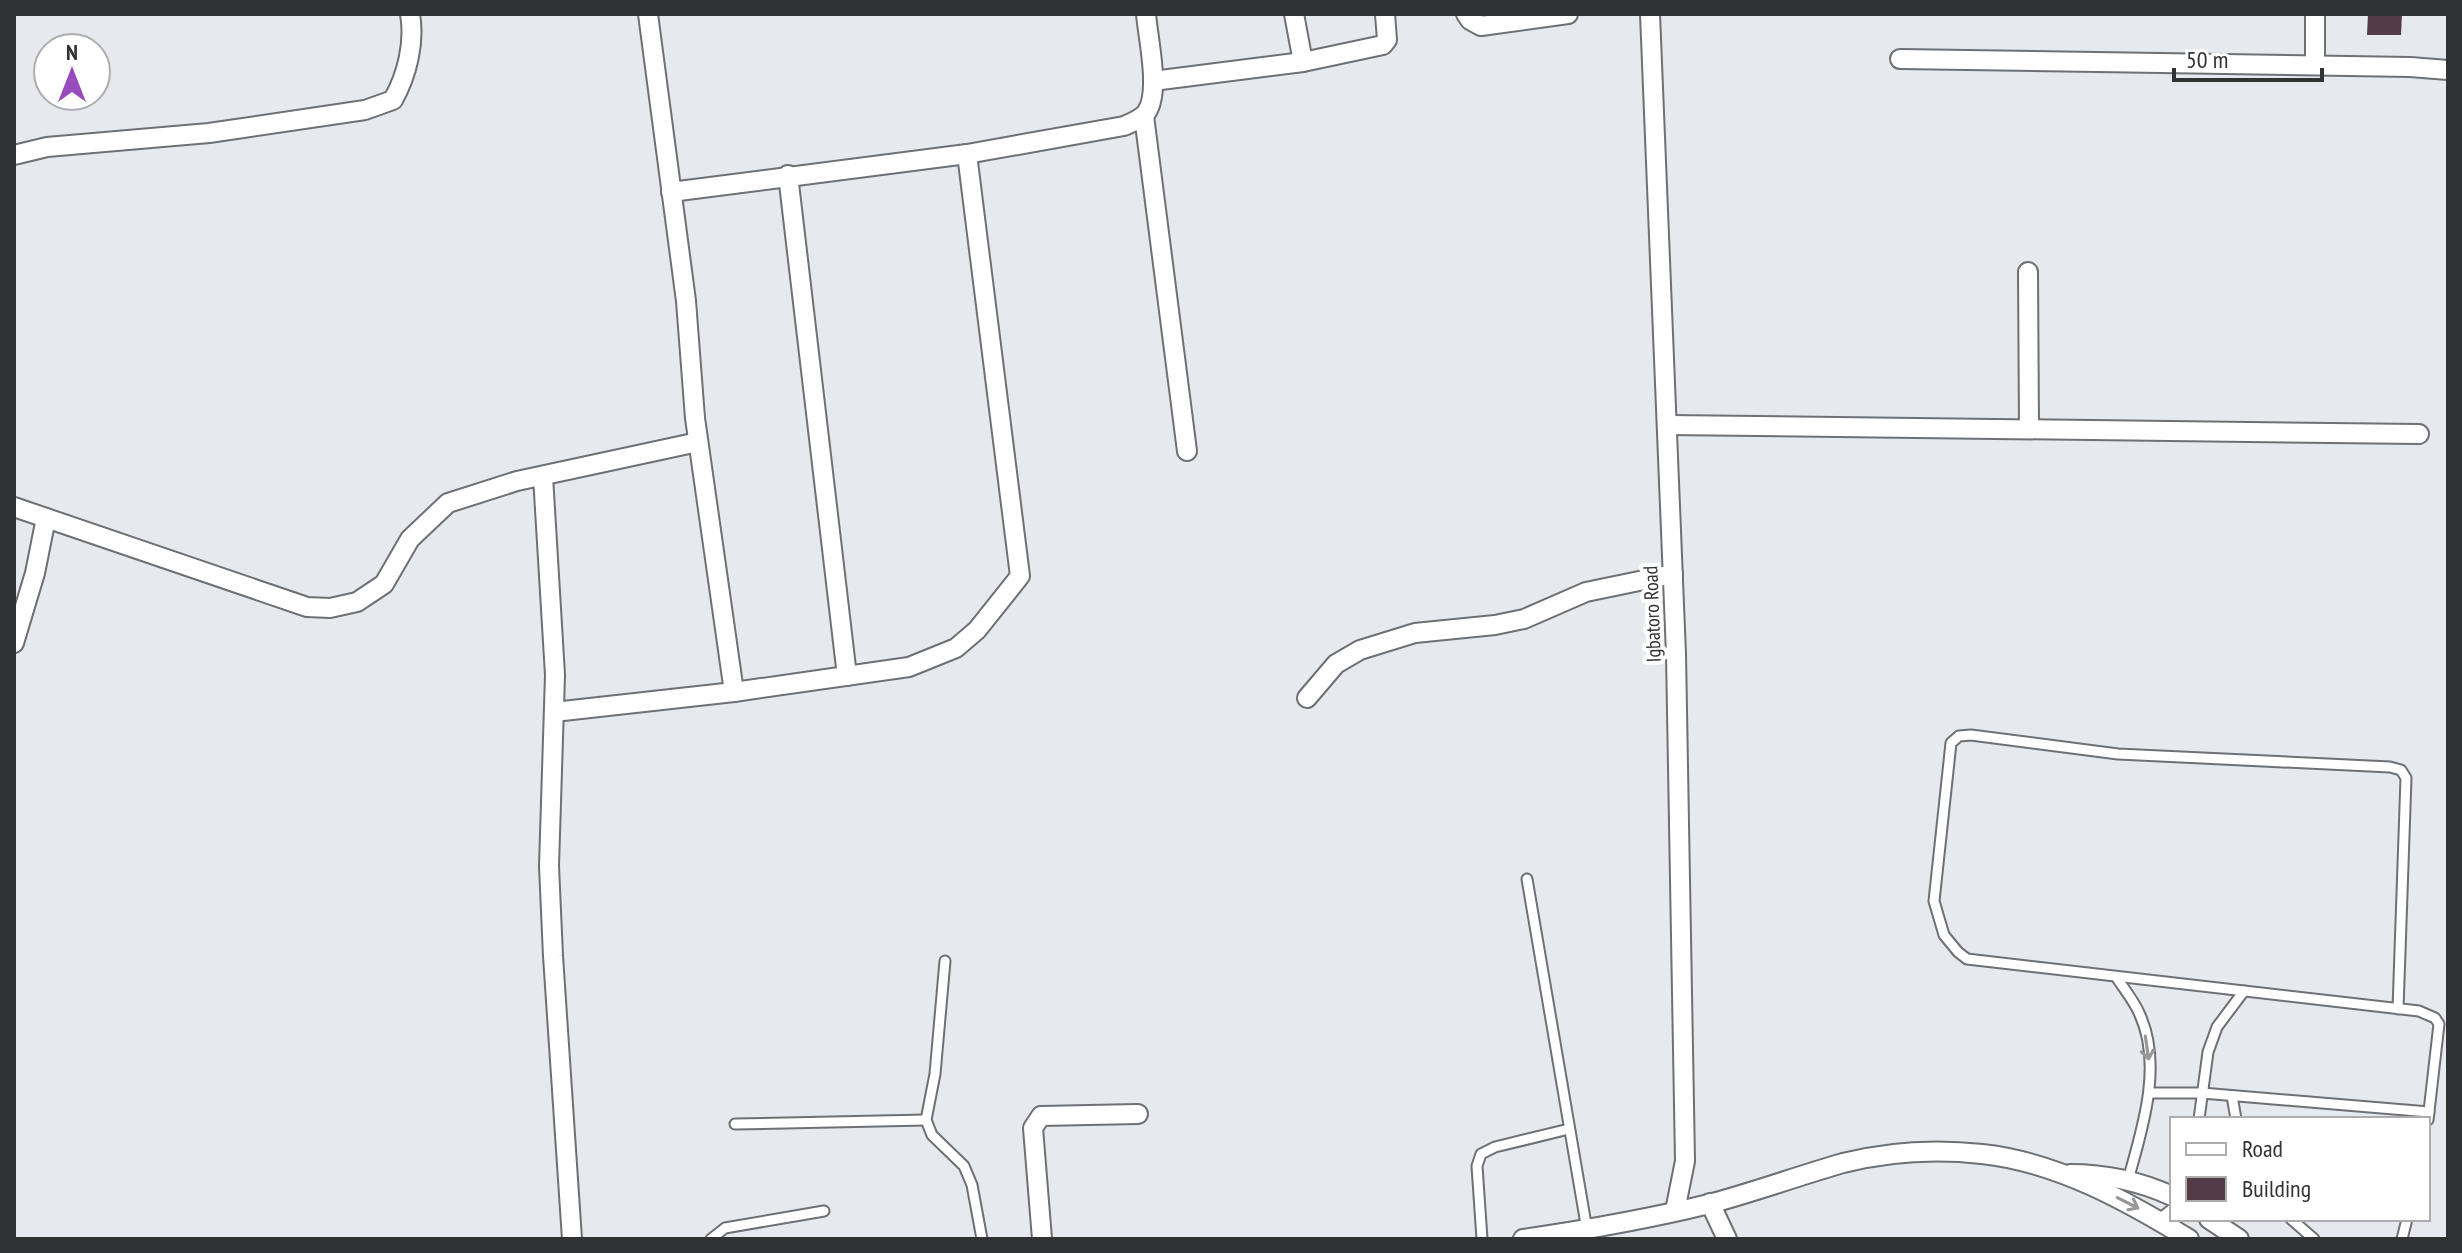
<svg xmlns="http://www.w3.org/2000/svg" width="2462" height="1253" viewBox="0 0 2462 1253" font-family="'PT Sans Narrow',sans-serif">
  <rect width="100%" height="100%" fill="#e6e9ee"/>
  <polygon fill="#543b47" points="2368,14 2402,14 2401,35 2367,35"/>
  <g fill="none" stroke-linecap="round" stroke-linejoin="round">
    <defs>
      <g id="lane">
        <polyline points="1527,879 1587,1230"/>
        <polyline points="945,961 935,1074 926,1120 932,1135 964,1166 972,1185 982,1239"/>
        <path d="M2117 978C2124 989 2135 1002 2140 1015 2163 1066 2142 1130 2128 1180"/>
        <polyline points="2398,1009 2406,778 2401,770 2390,767 2118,754 1971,735 1959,736 1951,743 1934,901 1944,935 1958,952 1967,959 2419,1011 2435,1018 2439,1024 2428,1120"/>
        <polyline points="2149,1093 2202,1093 2429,1112"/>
        <polyline points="2232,1096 2236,1119"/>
        <polyline points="2199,1119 2208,1052 2217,1027 2244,991"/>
        <polyline points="735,1124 926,1120"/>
        <polyline points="2291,1219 2314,1239"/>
        <polyline points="2158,1220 2172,1209"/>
        <polyline points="711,1239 725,1228 824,1211"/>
        <polyline points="1482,1239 1477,1166 1481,1154 1495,1147 1569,1129"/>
        <polyline points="2402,1239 2407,1219"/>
      </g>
      <g id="street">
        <polyline points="648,14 686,301 695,418 734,692"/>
        <polyline points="1294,14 1303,62"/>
        <polyline points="1466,14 1470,20 1481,26 1568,14"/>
        <polyline points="1650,14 1676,654 1685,1161 1675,1211"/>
        <polyline points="2315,14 2315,65"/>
        <polyline points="1900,59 2410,67 2448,70"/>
        <polyline points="1153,81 1303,62 1383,45 1387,40 1385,14"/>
        <polyline points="1144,116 1187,451"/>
        <path d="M14 155 47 147 209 133 365 110 393 100C407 75 415 43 410 14"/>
        <polyline points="788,175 847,676"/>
        <path d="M671 192 967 154 1124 126C1131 123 1141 119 1146 113 1161 93 1148 39 1146 14"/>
        <polyline points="2028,272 2029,428"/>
        <polyline points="1667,425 2419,434"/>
        <polyline points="543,476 555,675 549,866 553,956 572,1239"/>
        <polyline points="14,507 307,607 330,608 357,602 384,584 410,539 448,503 517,481 698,442"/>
        <polyline points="14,643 35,573 46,518"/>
        <polyline points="1307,698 1336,664 1360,650 1415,633 1495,625 1524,619 1586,592 1673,574"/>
        <polyline points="554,712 734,692 909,667 956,648 977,630 1020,576 967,154"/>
        <path d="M2070 1174C2106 1174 2139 1181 2172 1196"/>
        <polyline points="1710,1203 1727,1239"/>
        <polyline points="2209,1219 2239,1239"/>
        <polyline points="1042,1239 1033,1128 1041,1116 1138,1114"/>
        <path d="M1523 1239C1585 1230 1648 1219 1709 1204 1754 1192 1798 1176 1843 1163 1887 1152 1937 1149 1982 1154 2057 1162 2127 1201 2189 1239"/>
      </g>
    </defs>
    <use href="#lane" stroke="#6d7074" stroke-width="13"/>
    <use href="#street" stroke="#6d7074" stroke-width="22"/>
    <use href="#lane" stroke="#fff" stroke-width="9"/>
    <use href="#street" stroke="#fff" stroke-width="18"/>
  </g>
  <defs><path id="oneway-shaft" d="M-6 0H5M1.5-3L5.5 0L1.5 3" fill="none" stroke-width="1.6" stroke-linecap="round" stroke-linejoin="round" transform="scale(2)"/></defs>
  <g stroke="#98989a">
    <use href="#oneway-shaft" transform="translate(2147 1048) rotate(82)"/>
    <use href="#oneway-shaft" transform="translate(2128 1203) rotate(27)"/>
  </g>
  <g text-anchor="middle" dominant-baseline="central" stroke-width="8" stroke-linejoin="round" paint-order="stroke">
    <g font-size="20" fill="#313234" stroke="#fff">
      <text transform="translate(1652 614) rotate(-92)">Igbatoro Road</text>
    </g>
  </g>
  <rect width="2462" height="1253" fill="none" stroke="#313234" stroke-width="32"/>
  <rect x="2170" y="1117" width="260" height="104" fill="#ffffff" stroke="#adadae" stroke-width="2"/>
  <rect x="2186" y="1143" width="40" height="12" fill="#ffffff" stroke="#adadae" stroke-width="2"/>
  <text x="2242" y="1157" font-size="24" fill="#313234">Road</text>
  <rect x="2186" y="1177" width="40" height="24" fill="#543b47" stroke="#adadae" stroke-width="2"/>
  <text x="2242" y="1197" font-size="24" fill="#313234">Building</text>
  <g transform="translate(72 72)"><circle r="38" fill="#ffffff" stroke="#adadae" stroke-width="2"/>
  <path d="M0-6L14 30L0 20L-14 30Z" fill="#984bbc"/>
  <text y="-12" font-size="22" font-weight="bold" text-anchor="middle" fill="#313234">N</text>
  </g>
  <path d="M2174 68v12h148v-12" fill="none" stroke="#313234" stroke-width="4"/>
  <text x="2186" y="68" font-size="24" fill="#313234" stroke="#ffffff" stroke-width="6" paint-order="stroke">50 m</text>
</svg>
